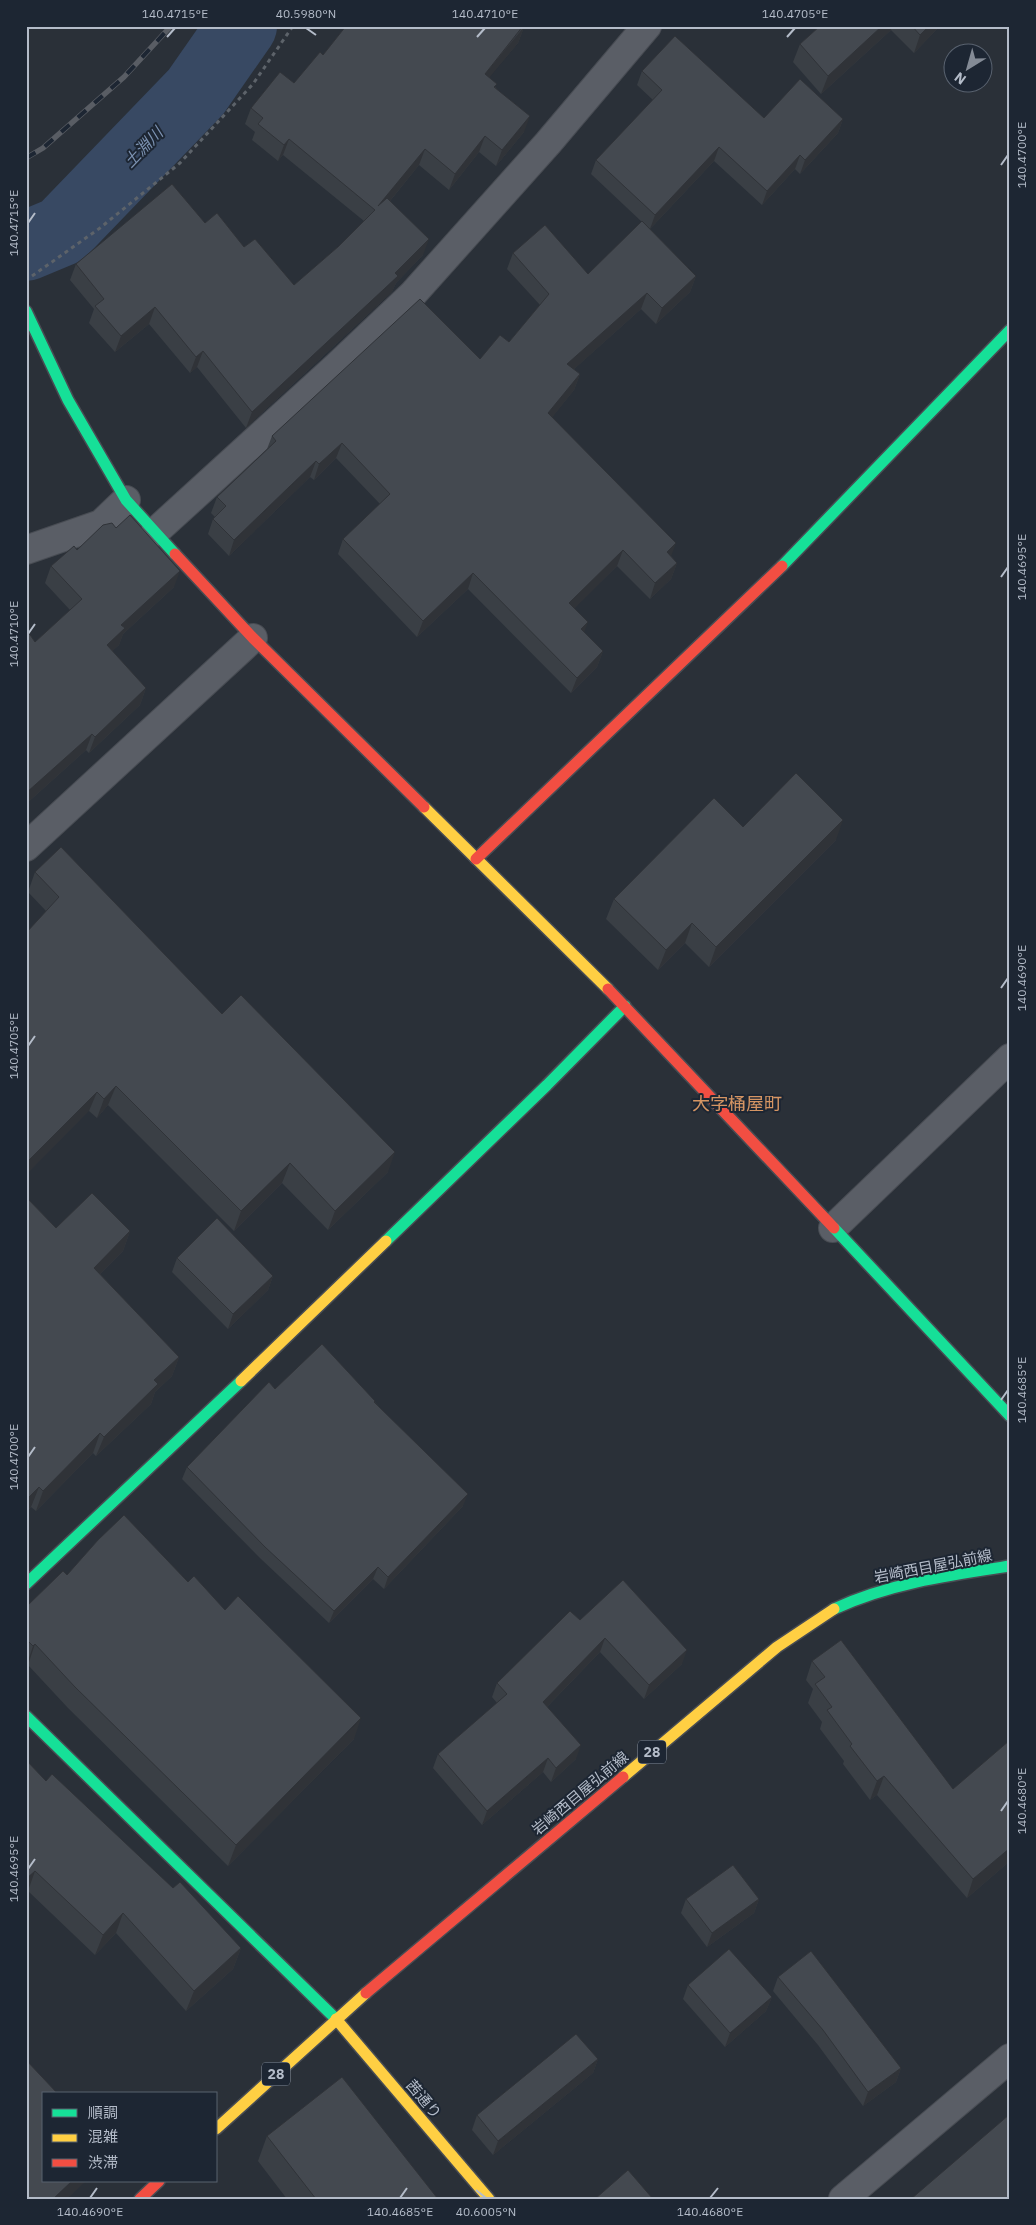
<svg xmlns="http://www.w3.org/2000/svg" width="1036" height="2225" viewBox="0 0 1036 2225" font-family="'IBM Plex Sans','Noto Sans JP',sans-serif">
  <rect width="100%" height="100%" fill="#2a3038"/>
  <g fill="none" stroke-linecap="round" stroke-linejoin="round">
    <polyline stroke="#384963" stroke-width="70" points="26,246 62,231 196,92 242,26"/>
    <defs>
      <g id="street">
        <polyline points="155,532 337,366 412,295 548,143 647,26"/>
        <polyline points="26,550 101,524 126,500"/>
        <polyline points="26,847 253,638"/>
        <polyline points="833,1228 1010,1058"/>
        <polyline points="843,2199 1010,2058"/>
      </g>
      <g id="fast">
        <polyline points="26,311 68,400 126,500 175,554"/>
        <polyline points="782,566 1010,330"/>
        <polyline points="834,1228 1010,1416"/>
        <polyline points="386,1241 547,1085 625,1006"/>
        <polyline points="26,1584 241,1381"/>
        <path d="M834 1609C890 1583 950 1575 1010 1566"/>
        <polyline points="26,1716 336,2019"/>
      </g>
      <g id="slow">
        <polyline points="424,807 608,989"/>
        <polyline points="241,1381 386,1241"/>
        <polyline points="623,1777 777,1647 834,1609"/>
        <polyline points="336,2019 489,2199"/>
        <polyline points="216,2129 366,1993"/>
      </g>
      <g id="jam">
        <polyline points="175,554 253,638 424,807"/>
        <polyline points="476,859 782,566"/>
        <polyline points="608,989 834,1228"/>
        <polyline points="366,1993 623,1777"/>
        <polyline points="140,2199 159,2181"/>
      </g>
    </defs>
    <use href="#street" stroke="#484c53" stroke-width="30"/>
    <use href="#fast" stroke="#484c53" stroke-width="14"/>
    <use href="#slow" stroke="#484c53" stroke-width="14"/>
    <use href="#jam" stroke="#484c53" stroke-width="14"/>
    <polyline stroke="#5d636a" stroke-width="3" stroke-dasharray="4 4" stroke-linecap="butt" points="32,276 100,228 180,163 253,84 293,26"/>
    <use href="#street" stroke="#5a5e66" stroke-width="28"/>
    <use href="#fast" stroke="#16e098" stroke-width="11"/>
    <use href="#slow" stroke="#ffcf43" stroke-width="11"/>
    <use href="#jam" stroke="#f24e42" stroke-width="11"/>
    <defs>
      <polyline id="rail" points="26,158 43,148 124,77 171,26"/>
    </defs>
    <use href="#rail" stroke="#595d64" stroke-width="5.5"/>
    <use href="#rail" stroke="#1d2633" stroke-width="4" stroke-dasharray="11" stroke-linecap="butt"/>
  </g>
  <g fill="#3a3f45">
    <polygon points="820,26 940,26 914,53 891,30 821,94 793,62 800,44"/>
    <polygon points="524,27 518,43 489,77 524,132 496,166 479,152 449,190 419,165 390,201 423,255 396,283 392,292 246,428 197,367 190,373 149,324 115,352 89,323 94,309 70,280 76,264 205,223 244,247 294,285 339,246 364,221 283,155 278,161 252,140 255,132 245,124 251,108 294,83 323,55"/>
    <polygon points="642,71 764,118 843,119 838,133 800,174 795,169 762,205 714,161 650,229 696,276 690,292 656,324 641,309 574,369 580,374 574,390 552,417 677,563 671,579 650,599 617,566 574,608 584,632 603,651 597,667 571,693 468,589 417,637 338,554 343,539 380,504 336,458 314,480 310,477 229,556 208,534 213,519 215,517 211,513 217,497 267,449 272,436 480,359 509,342 540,305 507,269 513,253 588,274 642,222 591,174 596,160 653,100 637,85"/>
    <polygon points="77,550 174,587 123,634 119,645 112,651 146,688 140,705 89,753 86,750 26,804 26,629 35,642 70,610 45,583 51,566"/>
    <polygon points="743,827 836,840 709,967 685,943 658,970 606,919 614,899"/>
    <polygon points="35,872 222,1014 388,1172 328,1230 282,1183 234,1231 108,1105 97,1118 89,1111 46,911 28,892"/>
    <polygon points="26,1197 56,1228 130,1231 123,1251 100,1274 179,1357 172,1376 155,1392 151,1404 96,1456 93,1453 36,1511 31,1507 26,1512"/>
    <polygon points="177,1258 273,1276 268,1290 228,1329 172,1272"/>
    <polygon points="275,1389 375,1401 375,1402 463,1506 384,1589 373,1579 329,1623 261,1559 182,1479 187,1467"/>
    <polygon points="67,1575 188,1582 225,1610 354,1739 228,1866 68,1708 28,1665 26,1667 26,1607"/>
    <polygon points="580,1620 682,1664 644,1699 600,1652 547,1707 576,1759 551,1782 543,1772 482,1825 433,1768 438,1754 497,1703 492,1697 497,1683"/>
    <polygon points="812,1661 953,1789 1010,1861 967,1898 877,1795 870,1800 843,1764 844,1761 820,1729 822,1722 808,1703 813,1689 806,1680"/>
    <polygon points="46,1781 173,1888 241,1948 233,1969 186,2011 116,1933 95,1955 28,1891"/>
    <polygon points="686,1899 759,1899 754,1913 707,1947 681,1913"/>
    <polygon points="778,1977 901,2068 896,2082 863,2106 818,2045 773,1991"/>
    <polygon points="688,1985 772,1997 766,2011 725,2047 683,1999"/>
    <polygon points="598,2059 593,2073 493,2155 472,2130 477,2115"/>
    <polygon points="267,2136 438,2199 287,2199 258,2161"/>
  </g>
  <g fill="#303338">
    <polygon points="882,26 892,26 891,30 821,94 828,76"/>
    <polygon points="929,26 940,26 914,53 920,35"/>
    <polygon points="524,27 518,43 479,90 485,74"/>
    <polygon points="530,116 524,132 496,166 502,150"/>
    <polygon points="843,119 838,133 800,174 805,160"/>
    <polygon points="485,136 479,152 449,190 455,174"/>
    <polygon points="289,139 283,155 278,161 284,145"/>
    <polygon points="719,147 714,161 650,229 655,215"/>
    <polygon points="425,149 419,165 372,223 378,206"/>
    <polygon points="800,155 795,169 762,205 767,191"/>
    <polygon points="429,239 423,255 396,283 392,292 246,428 252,412 395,273"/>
    <polygon points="696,276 690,292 656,324 662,308"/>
    <polygon points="647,293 641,309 562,380 567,364"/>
    <polygon points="155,307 149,324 115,352 121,336"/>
    <polygon points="203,351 197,367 190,373 196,357"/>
    <polygon points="580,374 574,390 543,429 548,413"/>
    <polygon points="342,443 336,458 314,480 319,464"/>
    <polygon points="316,461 310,477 229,556 234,540"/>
    <polygon points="676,543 670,559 667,552"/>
    <polygon points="623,550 617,566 564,619 569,603"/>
    <polygon points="677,563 671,579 650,599 655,583"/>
    <polygon points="180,571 174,587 123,634 119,645 101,662 107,645 121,625"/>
    <polygon points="473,573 468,589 417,637 423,621"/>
    <polygon points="588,622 582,638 581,629"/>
    <polygon points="603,651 597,667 571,693 577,678"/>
    <polygon points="146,688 140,705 89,753 95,737"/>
    <polygon points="92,734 86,750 26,804 26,793"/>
    <polygon points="843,820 836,840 709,967 716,947"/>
    <polygon points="692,923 685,943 658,970 666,950"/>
    <polygon points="116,1086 108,1105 97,1118 104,1099"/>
    <polygon points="97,1092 89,1111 26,1175 26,1163"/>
    <polygon points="395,1152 388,1172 328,1230 335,1211"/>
    <polygon points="290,1163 282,1183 234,1231 241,1211"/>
    <polygon points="130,1231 123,1251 87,1287 94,1268"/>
    <polygon points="273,1276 268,1290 228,1329 233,1314"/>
    <polygon points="179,1357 172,1376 155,1392 151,1404 96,1456 104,1437 154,1380"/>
    <polygon points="100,1433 93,1453 36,1511 43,1491"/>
    <polygon points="39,1487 31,1507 26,1512 26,1500"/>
    <polygon points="468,1494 463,1506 384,1589 388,1577"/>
    <polygon points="378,1567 373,1579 329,1623 334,1611"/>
    <polygon points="605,1638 600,1652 538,1716 543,1702"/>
    <polygon points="35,1644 28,1665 26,1667 33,1646"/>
    <polygon points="687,1650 682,1664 644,1699 649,1685"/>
    <polygon points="361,1718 354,1739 228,1866 236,1845"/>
    <polygon points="581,1745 576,1759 551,1782 556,1768"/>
    <polygon points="548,1758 543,1772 482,1825 487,1811"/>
    <polygon points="884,1776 877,1795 870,1800 877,1781"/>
    <polygon points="1010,1848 1010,1861 967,1898 973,1879"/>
    <polygon points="35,1871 28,1891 26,1892 26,1879"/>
    <polygon points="759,1899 754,1913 707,1947 712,1933"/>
    <polygon points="123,1913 116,1933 95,1955 103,1935"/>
    <polygon points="241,1948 233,1969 186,2011 194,1991"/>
    <polygon points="772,1997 766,2011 725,2047 730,2033"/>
    <polygon points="598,2059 593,2073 493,2155 498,2141"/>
    <polygon points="901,2068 896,2082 863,2106 868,2092"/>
    <polygon points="72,2181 86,2181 67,2199 53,2199"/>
  </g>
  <g fill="#444950" stroke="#303338">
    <polygon points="346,26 523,26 485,74 497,84 494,87 530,116 502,150 485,136 455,174 425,149 378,206 387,198 429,239 395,273 398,276 252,412 203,351 196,357 155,307 121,336 95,306 104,299 76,264 172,184 205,223 217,213 244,247 255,239 294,285 339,246 375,210 289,139 284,145 258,124 263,118 251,108 280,72 294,83 320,52 323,55"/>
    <polygon points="820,26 882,26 828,76 800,44"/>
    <polygon points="912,26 929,26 920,35"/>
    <polygon points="675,36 764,118 800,79 843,119 805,160 800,155 767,191 719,147 655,215 596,160 662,90 642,71"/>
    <polygon points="642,221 696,276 662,308 647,293 567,364 580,374 548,413 676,543 667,552 677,563 655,583 623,550 569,603 588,622 581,629 603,651 577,678 473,573 423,621 343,539 390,494 342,443 319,464 316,461 234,540 213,519 226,506 217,497 276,441 272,436 420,299 480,359 500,335 509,342 549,294 513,253 545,225 588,274"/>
    <polygon points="130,515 180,571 121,625 125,628 107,645 146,688 95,737 92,734 26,793 26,629 35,642 82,599 51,566 74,546 77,550 103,525 112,523 116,528"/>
    <polygon points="796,773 843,820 716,947 692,923 666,950 614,899 714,798 743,827"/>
    <polygon points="61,847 222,1014 241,995 395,1152 335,1211 290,1163 241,1211 116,1086 104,1099 97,1092 26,1163 26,933 59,897 35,872"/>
    <polygon points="92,1193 130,1231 94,1268 179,1357 154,1380 158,1384 104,1437 100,1433 43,1491 39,1487 26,1500 26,1197 56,1228"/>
    <polygon points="217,1218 273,1276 233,1314 177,1258"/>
    <polygon points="322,1344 375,1401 374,1402 468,1494 388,1577 378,1567 334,1611 265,1547 187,1467 269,1382 275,1389"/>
    <polygon points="124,1515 188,1582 194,1576 225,1610 238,1596 361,1718 236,1845 75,1687 35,1644 33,1646 26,1639 26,1607 63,1571 67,1575 98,1540"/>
    <polygon points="623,1580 687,1650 649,1685 605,1638 543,1702 581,1745 556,1768 548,1758 487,1811 438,1754 507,1694 497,1683 570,1611 580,1620"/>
    <polygon points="841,1640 953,1789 1010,1740 1010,1848 973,1879 884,1776 877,1781 850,1746 852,1744 827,1710 832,1707 815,1684 825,1677 812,1661"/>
    <polygon points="26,1760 46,1781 52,1774 173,1888 180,1882 241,1948 194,1991 123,1913 103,1935 35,1871 26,1879"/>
    <polygon points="733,1865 759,1899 712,1933 686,1899"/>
    <polygon points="729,1949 772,1997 730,2033 688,1985"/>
    <polygon points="811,1951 901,2068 868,2092 823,2030 778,1977"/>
    <polygon points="576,2034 598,2059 498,2141 477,2115"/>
    <polygon points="26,2060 58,2094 44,2094 44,2181 72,2181 53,2199 26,2199"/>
    <polygon points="342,2077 438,2199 316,2199 267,2136"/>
    <polygon points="1010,2114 1010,2199 911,2199"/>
    <polygon points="628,2170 653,2199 595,2199"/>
  </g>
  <path fill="none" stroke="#b4bcc9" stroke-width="2" d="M306 28 316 35M167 37 175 28M477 37 485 28M787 37 795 28M1001 165 1008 155M28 223 35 213M1001 577 1008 567M28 634 35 624M1001 988 1008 978M28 1046 35 1036M1001 1400 1008 1390M28 1457 35 1447M1001 1811 1008 1801M28 1869 35 1859M476 2190 486 2198M90 2198 97 2188M400 2198 407 2188M710 2198 718 2188"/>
  <g text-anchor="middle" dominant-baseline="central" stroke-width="4" stroke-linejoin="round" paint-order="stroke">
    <g fill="#1d2633" stroke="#878f9c" stroke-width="1">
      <rect x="638" y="1740.5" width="28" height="23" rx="4"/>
      <rect x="262" y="2062.5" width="28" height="23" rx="4"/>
    </g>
    <g font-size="14" font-weight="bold" fill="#b4bcc9">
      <text x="652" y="1752">28</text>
      <text x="276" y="2074">28</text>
    </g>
    <g font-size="15" fill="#b4bcc9" stroke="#1d2633">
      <text transform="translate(933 1566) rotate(-11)">岩崎西目屋弘前線</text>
      <text transform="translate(580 1793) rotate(-40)">岩崎西目屋弘前線</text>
      <text transform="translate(424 2099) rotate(50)">茜通り</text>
    </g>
    <g font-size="16" font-style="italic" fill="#7c92b1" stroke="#1d2633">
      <text transform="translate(143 147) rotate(-46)">土淵川</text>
    </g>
    <g font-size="18" fill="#d59563" stroke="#1d2633">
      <text x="737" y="1103">大字桶屋町</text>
    </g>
  </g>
  <rect width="1036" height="2225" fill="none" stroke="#1d2633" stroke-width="55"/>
  <rect x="42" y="2092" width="175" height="90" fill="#1d2633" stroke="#59626f"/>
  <rect x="52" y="2109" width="25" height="8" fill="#16e098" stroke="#59626f"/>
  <text x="88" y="2118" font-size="15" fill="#b4bcc9">順調</text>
  <rect x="52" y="2134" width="25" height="8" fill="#ffcf43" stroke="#59626f"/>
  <text x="88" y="2142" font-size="15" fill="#b4bcc9">混雑</text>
  <rect x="52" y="2159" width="25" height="8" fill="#f24e42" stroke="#59626f"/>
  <text x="88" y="2168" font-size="15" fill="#b4bcc9">渋滞</text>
  <g transform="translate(968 68) rotate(217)"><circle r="24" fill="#1d2633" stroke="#59626f"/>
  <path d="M0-4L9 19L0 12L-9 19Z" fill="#848b96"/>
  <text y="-8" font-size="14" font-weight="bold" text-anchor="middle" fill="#b4bcc9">N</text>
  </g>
  <rect x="28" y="28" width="980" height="2170" fill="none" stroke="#b4bcc9" stroke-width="2"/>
  <g font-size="12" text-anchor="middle" fill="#b4bcc9">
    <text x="175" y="18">140.4715°E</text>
    <text x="306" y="18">40.5980°N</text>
    <text x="485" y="18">140.4710°E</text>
    <text x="795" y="18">140.4705°E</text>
    <text transform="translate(1022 155) rotate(-90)" y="4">140.4700°E</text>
    <text transform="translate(14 223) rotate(-90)" y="4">140.4715°E</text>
    <text transform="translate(1022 567) rotate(-90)" y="4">140.4695°E</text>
    <text transform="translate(14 634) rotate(-90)" y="4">140.4710°E</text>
    <text transform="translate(1022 978) rotate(-90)" y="4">140.4690°E</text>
    <text transform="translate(14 1046) rotate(-90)" y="4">140.4705°E</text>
    <text transform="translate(1022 1390) rotate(-90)" y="4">140.4685°E</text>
    <text transform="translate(14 1457) rotate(-90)" y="4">140.4700°E</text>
    <text transform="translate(1022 1801) rotate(-90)" y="4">140.4680°E</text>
    <text transform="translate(14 1869) rotate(-90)" y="4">140.4695°E</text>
    <text x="90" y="2216">140.4690°E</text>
    <text x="400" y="2216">140.4685°E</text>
    <text x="486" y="2216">40.6005°N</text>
    <text x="710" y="2216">140.4680°E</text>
  </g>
</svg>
